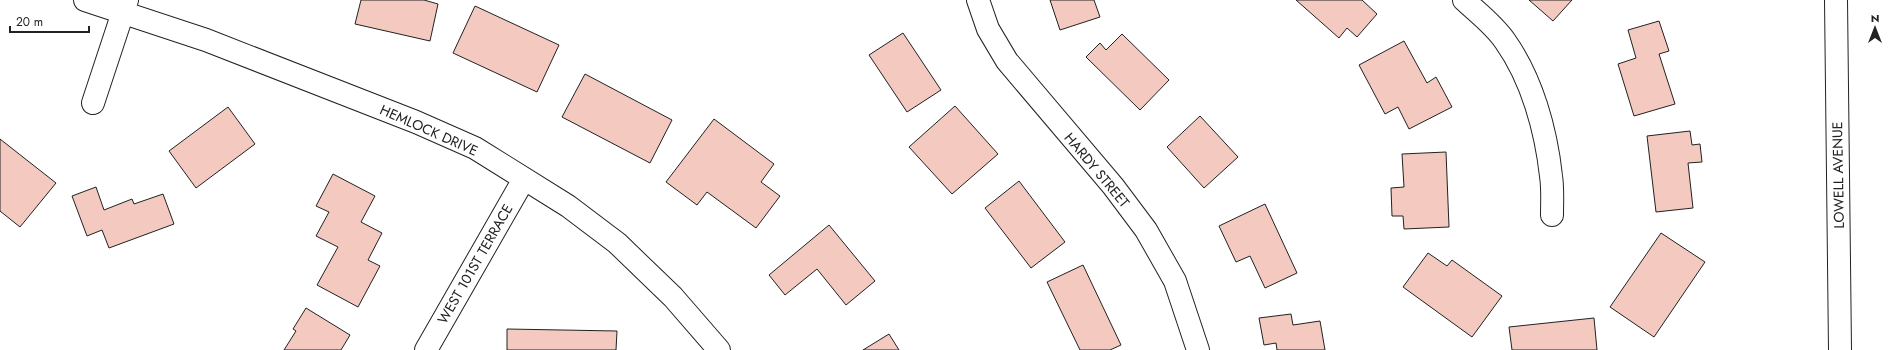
<svg xmlns="http://www.w3.org/2000/svg" width="1903" height="350" viewBox="0 0 1903 350" font-family="Jost,sans-serif">
  <rect width="100%" height="100%" fill="#fff"/>
  <g fill="#f3c9c0" stroke="#222">
    <polygon points="361,0 424,0 438,4 430,41 355,24"/>
    <polygon points="1050,0 1094,0 1100,17 1060,30"/>
    <polygon points="1296,0 1362,0 1377,14 1357,37 1347,28 1339,38"/>
    <polygon points="1529,0 1572,0 1553,21"/>
    <polygon points="475,6 559,45 537,92 453,53"/>
    <polygon points="1659,21 1669,51 1659,54 1675,104 1634,116 1618,64 1636,58 1628,30"/>
    <polygon points="903,33 941,90 907,112 869,55"/>
    <polygon points="1122,34 1169,80 1140,110 1086,57 1100,43 1106,50"/>
    <polygon points="1404,41 1427,83 1436,77 1452,107 1409,129 1398,107 1385,114 1359,65"/>
    <polygon points="585,74 672,120 650,163 562,117"/>
    <polygon points="955,106 998,154 952,194 909,147"/>
    <polygon points="228,107 255,144 196,188 169,151"/>
    <polygon points="1200,116 1238,157 1204,188 1167,147"/>
    <polygon points="714,119 774,164 761,182 780,196 756,228 707,192 697,205 666,182"/>
    <polygon points="1690,131 1692,145 1700,144 1702,162 1688,163 1693,208 1656,212 1647,136"/>
    <polygon points="0,139 56,183 20,227 0,211"/>
    <polygon points="1446,152 1449,227 1404,229 1403,216 1392,216 1391,188 1404,187 1402,154"/>
    <polygon points="333,174 375,196 361,222 382,233 368,260 380,266 358,307 317,285 338,247 316,236 329,212 316,206"/>
    <polygon points="1019,181 1065,242 1031,268 985,208"/>
    <polygon points="96,187 104,210 132,199 134,204 163,194 174,224 109,248 102,230 87,236 72,196"/>
    <polygon points="1265,204 1297,273 1265,288 1250,256 1236,262 1219,226"/>
    <polygon points="829,225 875,281 846,305 817,269 785,295 769,275"/>
    <polygon points="1661,233 1705,262 1654,337 1610,307"/>
    <polygon points="1428,253 1447,266 1452,260 1502,296 1472,337 1403,287"/>
    <polygon points="1083,265 1121,345 1110,350 1080,350 1047,282"/>
    <polygon points="306,308 350,335 341,350 284,350 296,331 293,329"/>
    <polygon points="1291,314 1293,325 1320,321 1325,350 1277,350 1276,343 1264,345 1259,318"/>
    <polygon points="1594,318 1597,350 1512,350 1509,327"/>
    <polygon points="507,329 617,331 616,350 507,350"/>
    <polygon points="889,334 899,350 863,350"/>
  </g>
  <g fill="none" stroke-linecap="round" stroke-linejoin="round">
    <defs>
      <g id="minor">
        <polyline points="85,0 206,40 416,122 475,148 568,206 617,243 673,297 719,350"/>
        <polyline points="978,0 988,29 1007,61 1113,186 1146,230 1175,281 1198,350"/>
        <path d="M1464 0C1478 13 1494 25 1505 41 1532 79 1546 130 1551 176 1553 189 1552 202 1552 215"/>
        <polyline points="93,103 127,0"/>
        <polyline points="426,350 524,179"/>
      </g>
      <polyline id="tertiary" points="1836,0 1840,350"/>
    </defs>
    <use href="#minor" stroke="#222" stroke-width="24"/>
    <use href="#tertiary" stroke="#222" stroke-width="24"/>
    <use href="#minor" stroke="#fff" stroke-width="22"/>
    <use href="#tertiary" stroke="#fff" stroke-width="22"/>
  </g>
  <g text-anchor="middle" dominant-baseline="central" stroke-width="3" stroke-linejoin="round" paint-order="stroke">
    <g font-size="14" fill="#222" stroke="#fff">
      <text transform="translate(429 130) rotate(24)">HEMLOCK DRIVE</text>
      <text transform="translate(1097 170) rotate(50)">HARDY STREET</text>
      <text transform="translate(1838 175) rotate(-91)">LOWELL AVENUE</text>
      <text transform="translate(475 264) rotate(-60)">WEST 101ST TERRACE</text>
    </g>
  </g>
  <g transform="translate(1875 28)" stroke="#ffffff" stroke-width="3" paint-order="stroke">
  <path d="M0-3L7 15L0 10L-7 15Z" fill="#222222"/>
  <text y="-6" font-size="11" font-weight="bold" text-anchor="middle" fill="#222222">N</text>
  </g>
  <path d="M10 26v6h79v-6" fill="none" stroke="#222222" stroke-width="2"/>
  <text x="16" y="26" font-size="12" fill="#222222" stroke="#ffffff" stroke-width="3" paint-order="stroke">20 m</text>
</svg>
